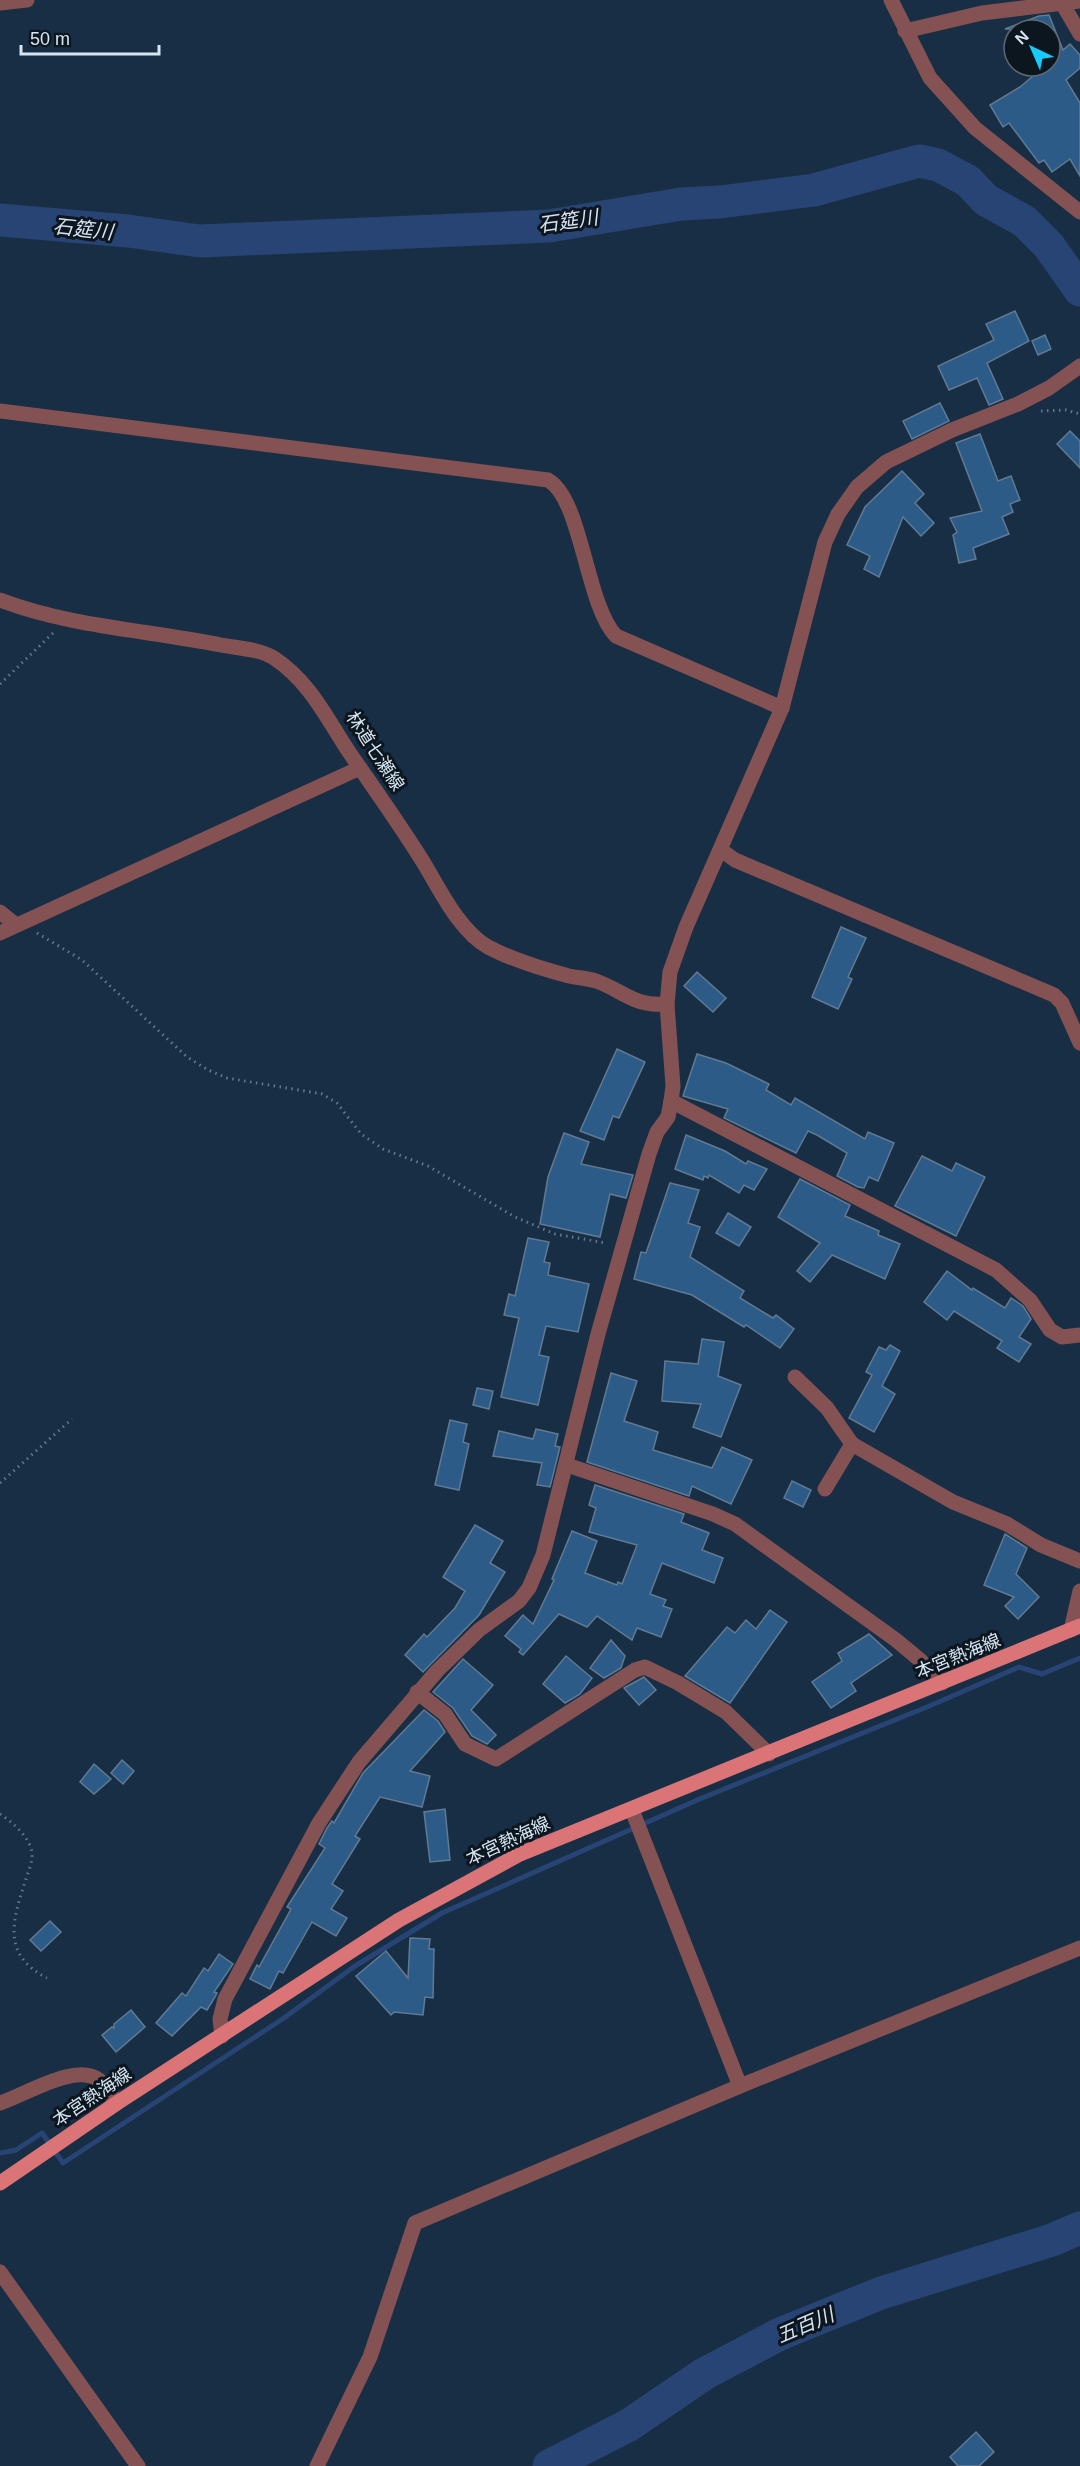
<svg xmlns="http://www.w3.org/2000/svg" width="1080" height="2466" viewBox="0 0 1080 2466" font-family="Arial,'Noto Sans JP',sans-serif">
  <rect width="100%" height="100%" fill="#182e44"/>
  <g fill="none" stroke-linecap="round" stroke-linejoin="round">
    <polyline stroke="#274474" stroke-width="5" points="0,2153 16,2150 42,2133 63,2163 284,2018 355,1966 442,1913 702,1798 927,1707 1019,1667 1042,1674 1080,1658"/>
    <g stroke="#274474" stroke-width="33">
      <polyline points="0,220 128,231 200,241 549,226 681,204 720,202 814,190 919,161 938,165 968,181 986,200 1024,221 1049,246 1080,290"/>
      <polyline points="549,2466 629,2425 704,2374 780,2334 881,2293 1052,2240 1080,2228"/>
    </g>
  </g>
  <g fill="#2c5b87" stroke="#617a93" stroke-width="1.5">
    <polygon points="1049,15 1063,50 1070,44 1080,55 1080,68 1066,80 1080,103 1080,176 1070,159 1052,172 1044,160 1039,163 1009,123 1003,127 990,105 1020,87 1045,66 1050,66 1050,30 1005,29 1039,16"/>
    <polygon points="1015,311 1029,341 987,363 1003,399 989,405 977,378 949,390 938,366 994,340 986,324"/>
    <polygon points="1045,335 1051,349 1038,355 1032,341"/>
    <polygon points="940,403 949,421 912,439 903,421"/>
    <polygon points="1070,431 1080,441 1080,468 1057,444"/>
    <polygon points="980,434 998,481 1011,476 1020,500 1010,504 1013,512 1002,517 1009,534 973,548 976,559 959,563 953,535 957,532 950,518 982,511 956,443"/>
    <polygon points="902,471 924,494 915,503 934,523 921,536 903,517 879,577 864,569 870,556 847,545 865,507"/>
    <polygon points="841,927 866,938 848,977 852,979 838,1009 812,997"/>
    <polygon points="697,972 726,998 713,1012 684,986"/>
    <polygon points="617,1049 645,1062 619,1118 613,1116 604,1140 580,1131"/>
    <polygon points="697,1054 726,1063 769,1084 766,1090 791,1105 795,1098 865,1139 868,1132 894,1143 878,1181 869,1177 864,1188 858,1187 837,1176 847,1153 817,1135 808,1131 796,1153 724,1118 728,1109 683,1096"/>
    <polygon points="564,1133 589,1142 581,1164 633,1175 626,1198 610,1194 600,1237 540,1224 548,1177"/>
    <polygon points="686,1135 725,1151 746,1164 748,1161 767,1169 754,1190 744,1185 739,1193 709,1175 708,1178 704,1176 703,1180 675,1169"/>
    <polygon points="922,1156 952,1171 956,1163 985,1177 956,1236 895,1206"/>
    <polygon points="800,1179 850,1205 845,1216 879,1231 878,1235 900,1244 885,1279 832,1255 810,1282 797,1271 820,1243 778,1217"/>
    <polygon points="670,1183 699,1190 688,1223 700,1227 690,1257 744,1291 740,1298 773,1318 776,1315 794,1329 780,1348 746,1325 744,1327 692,1295 634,1279 641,1252 646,1253"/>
    <polygon points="728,1213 751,1227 739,1246 716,1233"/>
    <polygon points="528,1238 549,1242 544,1262 550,1263 548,1275 589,1284 578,1332 546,1326 539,1355 549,1357 538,1405 501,1397 519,1318 504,1315 509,1294 515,1296"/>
    <polygon points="947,1271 972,1290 973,1288 1005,1308 1011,1298 1023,1306 1031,1319 1019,1337 1031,1344 1019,1362 997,1348 1002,1341 954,1311 947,1320 924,1302"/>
    <polygon points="702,1339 724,1342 718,1376 741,1385 721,1437 693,1427 701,1404 662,1401 665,1361 698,1364"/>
    <polygon points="890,1345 900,1351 882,1386 895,1394 874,1432 849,1418 872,1375 866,1372 879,1347 886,1350"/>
    <polygon points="611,1373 637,1381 624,1421 658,1432 653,1450 712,1468 722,1447 752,1460 731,1504 692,1486 689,1496 587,1462"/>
    <polygon points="477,1388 493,1391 489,1409 473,1405"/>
    <polygon points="450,1420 467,1424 463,1442 469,1444 459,1490 435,1485"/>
    <polygon points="536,1429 558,1434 555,1446 560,1447 550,1487 537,1485 542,1463 493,1456 499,1431 533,1439"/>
    <polygon points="792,1481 811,1490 803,1507 784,1498"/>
    <polygon points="595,1485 684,1514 681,1522 709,1533 702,1550 723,1558 714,1583 662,1563 650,1594 666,1600 663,1606 672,1609 661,1637 637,1628 632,1640 597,1616 587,1627 559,1614 523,1655 519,1652 521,1649 505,1636 523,1615 533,1624 554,1580 552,1579 572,1531 597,1541 585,1573 617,1585 618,1582 622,1584 637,1545 589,1532 596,1508 589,1505"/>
    <polygon points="475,1525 503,1541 490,1563 505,1572 479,1615 423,1672 405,1655 424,1634 427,1637 455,1608 465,1591 443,1577"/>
    <polygon points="1005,1534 1027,1548 1016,1574 1039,1597 1018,1619 1005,1606 1014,1597 984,1585"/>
    <polygon points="770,1610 787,1622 730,1703 685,1676 727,1627 735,1633 746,1620 756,1629"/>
    <polygon points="869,1634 892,1655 851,1683 856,1691 831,1708 812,1682 842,1661 838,1653"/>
    <polygon points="611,1640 625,1656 621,1668 604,1678 590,1668"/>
    <polygon points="566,1656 592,1678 580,1694 565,1703 543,1684"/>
    <polygon points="463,1659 493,1685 471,1710 496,1735 487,1744 472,1736 453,1708 433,1692"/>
    <polygon points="644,1677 656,1690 639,1705 624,1688"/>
    <polygon points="424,1710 438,1721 445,1732 410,1771 430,1776 422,1807 380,1797 355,1836 360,1839 332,1884 343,1891 331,1909 347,1918 336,1936 312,1922 283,1973 279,1971 270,1989 250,1979 257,1965 259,1967 291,1909 287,1907 325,1848 319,1844 327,1828 332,1821 334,1823 363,1773"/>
    <polygon points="122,1760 134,1771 123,1784 111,1773"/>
    <polygon points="94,1764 111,1779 94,1794 80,1782"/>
    <polygon points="445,1809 450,1860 430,1862 424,1812"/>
    <polygon points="50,1921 61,1932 41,1951 30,1940"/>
    <polygon points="410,1938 430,1939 429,1949 434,1949 433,1998 425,1997 423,2015 394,2012 391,2015 356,1976 386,1951 408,1978"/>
    <polygon points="219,1954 233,1964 214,1992 217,1993 215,1997 207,2010 201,2007 172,2036 156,2023 182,1993 186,1996 204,1968 208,1971"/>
    <polygon points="131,2010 145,2027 116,2052 102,2035 112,2027 114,2028 114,2024"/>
    <polygon points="976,2432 994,2452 979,2466 958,2466 950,2457"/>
  </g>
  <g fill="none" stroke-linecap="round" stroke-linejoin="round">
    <g stroke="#65788b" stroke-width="3" stroke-dasharray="1.5 4.5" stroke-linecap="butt">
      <polyline points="1041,411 1066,410 1080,414"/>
      <polyline points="0,684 53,633"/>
      <polyline points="37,933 82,960 187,1057 208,1070 227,1078 322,1094 337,1103 361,1134 383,1149 428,1166 515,1217 555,1234 606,1243"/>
      <polyline points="0,1483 72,1419"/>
      <path d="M0 1814C12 1822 26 1834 31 1848 34 1858 30 1867 27 1876 13 1919 0 1954 47 1978"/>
    </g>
    <g stroke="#845253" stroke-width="15">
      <polyline points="891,0 930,78 975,128 1080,212"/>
      <polyline points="0,3 27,0"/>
      <polyline points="1062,3 1080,34"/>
      <polyline points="905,31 982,13 1080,1"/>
      <path d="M0 411 548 480C582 499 586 605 616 636L782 708"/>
      <path d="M0 600C71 627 147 630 221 645 237 648 260 649 274 658 310 682 326 717 349 752 375 790 401 826 425 865 441 892 460 931 488 947 513 960 542 969 569 976 578 978 587 978 596 981 624 991 634 1007 667 1004"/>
      <polyline points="721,850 735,860 1054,995 1062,1003 1080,1043"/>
      <polyline points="0,912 16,925"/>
      <polyline points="0,933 360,768"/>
      <polyline points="671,1101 996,1270 1030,1300 1050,1330 1062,1337 1080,1335"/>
      <polyline points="795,1377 827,1408 852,1444 953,1502 1007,1524 1041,1545 1080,1561"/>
      <polyline points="567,1465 713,1514 735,1524 896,1640 920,1660 942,1683"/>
      <polyline points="825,1489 852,1444"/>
      <polyline points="1071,1630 1080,1591"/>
      <polyline points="417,1692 445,1714 465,1744 496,1759 635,1670 645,1667 678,1683 726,1712 769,1754"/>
      <polyline points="632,1810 740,2086"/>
      <polyline points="222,2036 220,2019 225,1999 319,1823 359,1762 437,1671 479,1630 519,1601 529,1588 543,1555 598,1334 649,1154 657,1132 668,1117 671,1101 673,1086 667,1004 670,972 686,927 782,708 825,542 838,514 857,487 886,462 952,430 1018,404 1049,388 1080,366"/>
      <path d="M0 2103C25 2095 76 2062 99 2080 107 2086 111 2095 117 2103"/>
      <polyline points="0,2272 138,2466"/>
      <polyline points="317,2466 370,2357 415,2223 740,2086 1080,1948"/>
    </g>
    <polyline stroke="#da7477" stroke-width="15" points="0,2183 117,2103 399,1920 520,1854 1080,1626"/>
  </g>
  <g text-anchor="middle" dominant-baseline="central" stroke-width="6" stroke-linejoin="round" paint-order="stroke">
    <g font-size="18" fill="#d7e5f3" stroke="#0c161f">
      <text transform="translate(375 751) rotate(57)">林道七瀬線</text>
      <text transform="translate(958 1656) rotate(-22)">本宮熱海線</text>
      <text transform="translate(508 1841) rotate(-25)">本宮熱海線</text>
      <text transform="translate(92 2097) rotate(-34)">本宮熱海線</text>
    </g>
    <g font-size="20" font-style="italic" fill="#d6e0f0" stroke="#0c161f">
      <text transform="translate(568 221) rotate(-8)">石筵川</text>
      <text transform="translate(83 229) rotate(6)">石筵川</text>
      <text transform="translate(805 2325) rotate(-23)">五百川</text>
    </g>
  </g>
  <g transform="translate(1032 48) rotate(316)"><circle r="28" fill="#0c161f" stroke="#5d6974" stroke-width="1.5"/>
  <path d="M0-4.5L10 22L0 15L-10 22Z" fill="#16cafb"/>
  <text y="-9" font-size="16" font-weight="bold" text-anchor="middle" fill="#d7e5f3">N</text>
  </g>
  <path d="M21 45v9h138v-9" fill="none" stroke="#d7e5f3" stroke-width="3"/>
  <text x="30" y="45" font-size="18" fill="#d7e5f3" stroke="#0c161f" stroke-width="4.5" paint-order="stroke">50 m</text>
</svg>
